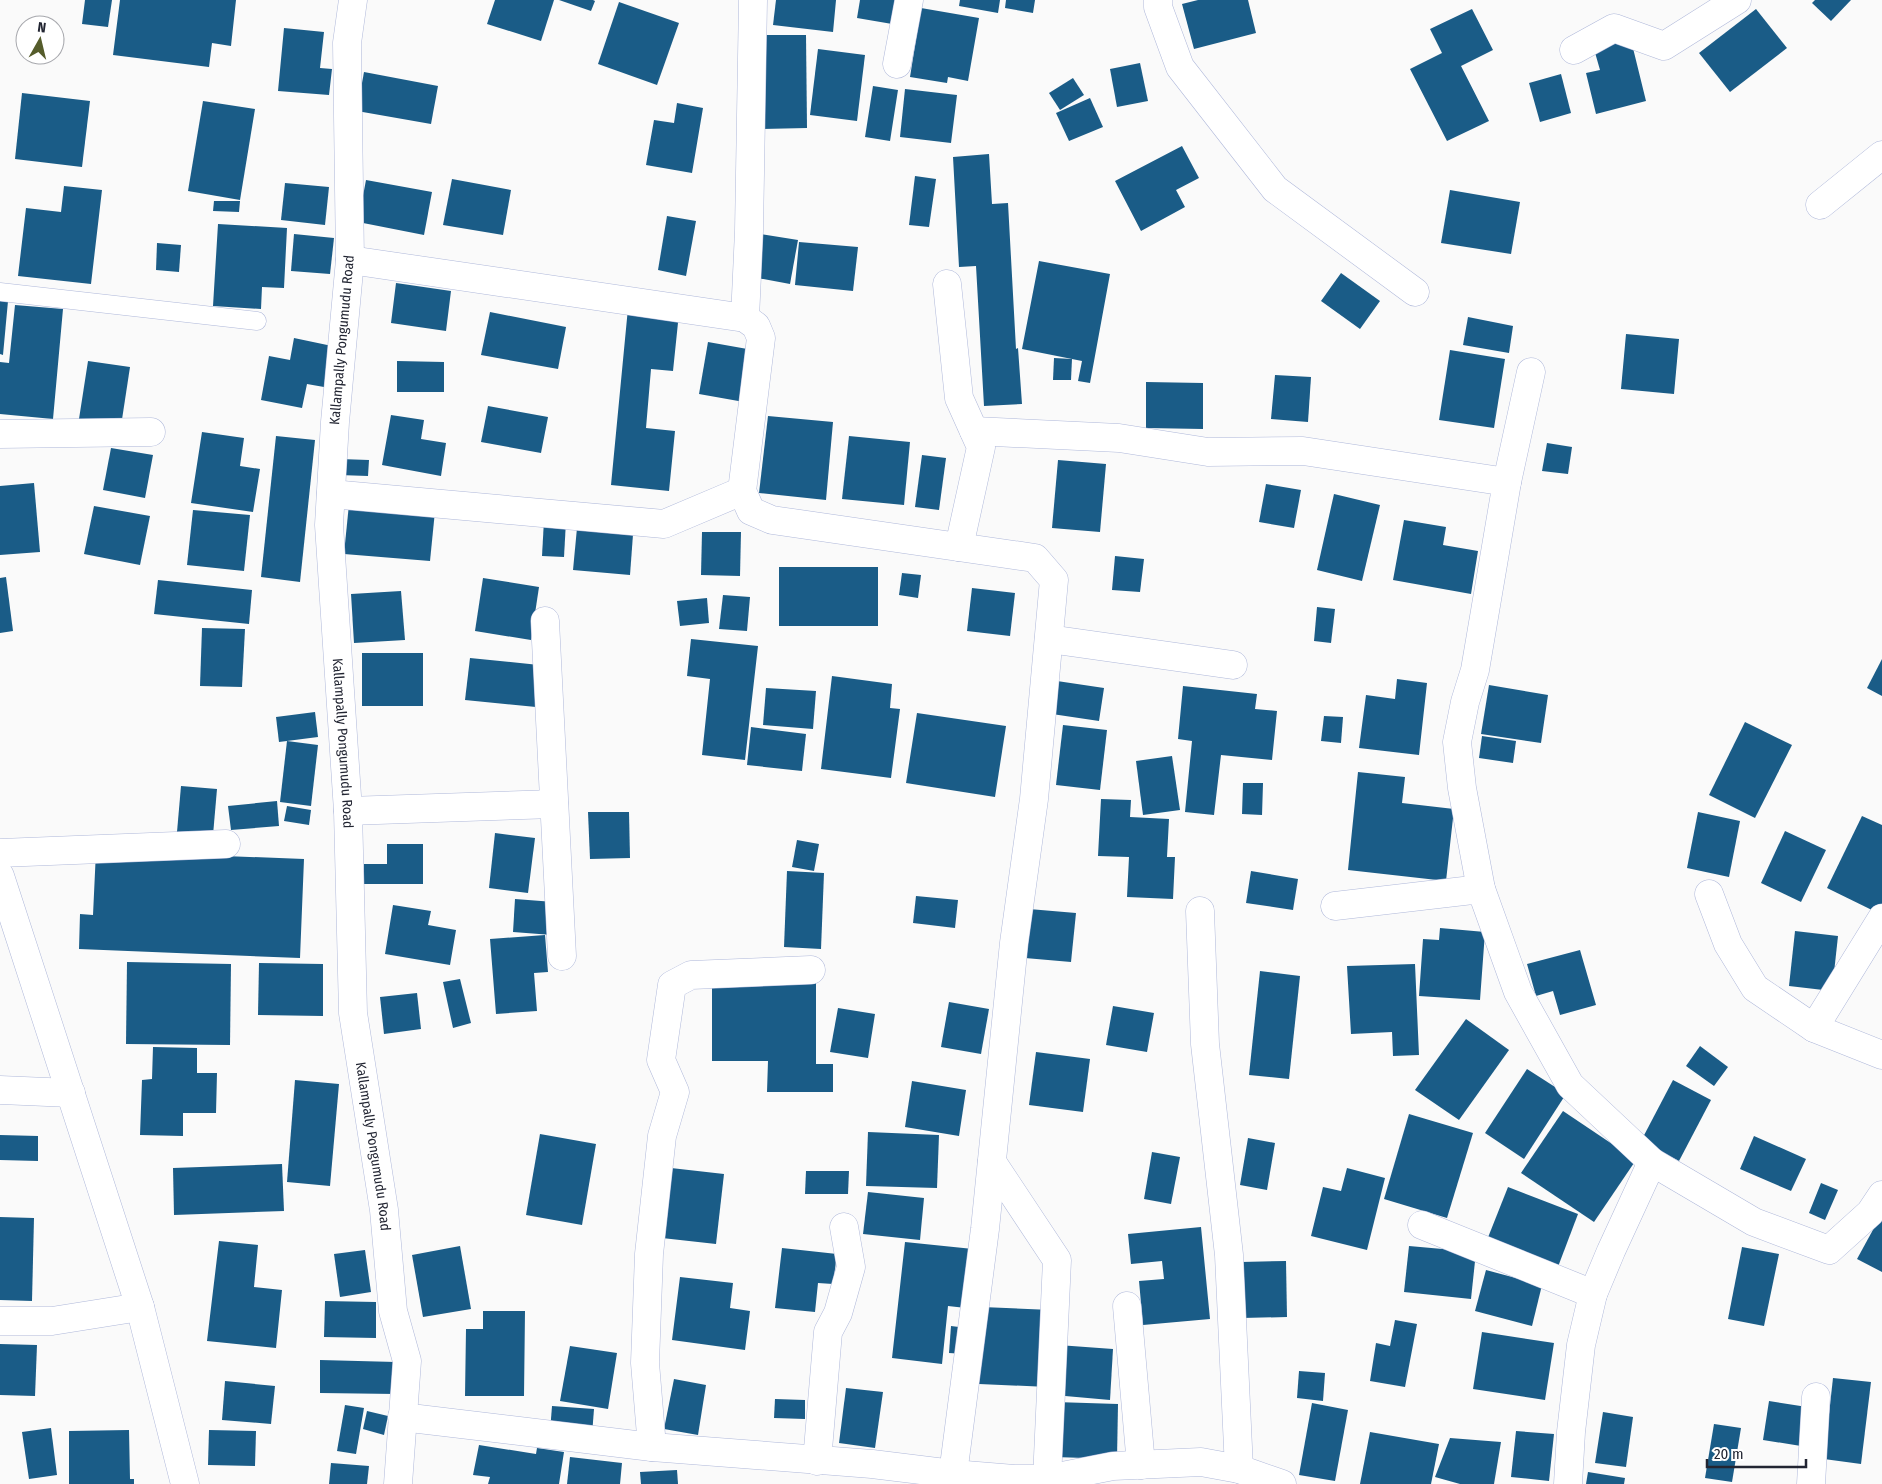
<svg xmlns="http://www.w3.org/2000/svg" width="1882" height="1484" viewBox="0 0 1882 1484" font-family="'Fira Sans Condensed',sans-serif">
  <rect width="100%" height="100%" fill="#fafafa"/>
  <g fill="#1a5c87">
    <polygon points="85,0 112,0 108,27 82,24"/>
    <polygon points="120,0 236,0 231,46 212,43 209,67 113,55"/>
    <polygon points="495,0 554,0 541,41 487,24"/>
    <polygon points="559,0 593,0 595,1 591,11"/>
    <polygon points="776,0 836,0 833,32 773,25"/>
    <polygon points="860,0 903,0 898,25 857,18"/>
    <polygon points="960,0 1000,0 998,13 959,6"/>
    <polygon points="1006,0 1035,0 1033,13 1005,8"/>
    <polygon points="1198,0 1248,0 1256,33 1194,49 1182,4"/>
    <polygon points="1815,0 1851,0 1831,21 1812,3"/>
    <polygon points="619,2 679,23 657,85 598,64"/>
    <polygon points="921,8 979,18 968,81 948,77 947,83 910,77"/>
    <polygon points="1472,9 1493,50 1461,66 1489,121 1447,141 1410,69 1442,53 1430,29"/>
    <polygon points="1756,9 1787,48 1730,92 1699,53"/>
    <polygon points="284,28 324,32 320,68 332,69 329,95 278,91"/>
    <polygon points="758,35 806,35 807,128 759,129"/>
    <polygon points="1631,40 1646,101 1596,114 1586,73 1600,70 1594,49"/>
    <polygon points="818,49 865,55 857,121 810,115"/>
    <polygon points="1140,63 1148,101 1117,107 1110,69"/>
    <polygon points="364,72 438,86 431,124 357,111"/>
    <polygon points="1561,74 1571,113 1540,122 1529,83"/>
    <polygon points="1073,78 1084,95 1060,110 1049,93"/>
    <polygon points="873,86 898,90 890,141 865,137"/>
    <polygon points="905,89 957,95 951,143 900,137"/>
    <polygon points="22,93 90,101 82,167 15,159"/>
    <polygon points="1090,98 1103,127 1069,141 1056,113"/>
    <polygon points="203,101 255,109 240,200 188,191"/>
    <polygon points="677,103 703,108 692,173 646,165 654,120 674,123"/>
    <polygon points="1182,146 1199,178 1176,190 1185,207 1141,231 1115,181"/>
    <polygon points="989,154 992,204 1008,203 1016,349 1018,348 1022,404 984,406 976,266 959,267 953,157"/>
    <polygon points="915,176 936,179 929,227 909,225"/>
    <polygon points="452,179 511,190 503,235 443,225"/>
    <polygon points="366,180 432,192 424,235 358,222"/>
    <polygon points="285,183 329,187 325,225 281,220"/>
    <polygon points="64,186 102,190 91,284 18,276 26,208 61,212"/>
    <polygon points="1450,190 1520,202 1511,254 1441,243"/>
    <polygon points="214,201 240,201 239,212 213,211"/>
    <polygon points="667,216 696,221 686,276 658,270"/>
    <polygon points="218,224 287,228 284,288 262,287 261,309 213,306"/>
    <polygon points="294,234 334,238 330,274 291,271"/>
    <polygon points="761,234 798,240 790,284 752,277"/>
    <polygon points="799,242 858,247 853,291 795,285"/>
    <polygon points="157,243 181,245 179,272 156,270"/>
    <polygon points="1039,261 1110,274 1090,383 1078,381 1082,361 1022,349"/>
    <polygon points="1341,273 1380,301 1360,329 1321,301"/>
    <polygon points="396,283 451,291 446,331 391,323"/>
    <polygon points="0,300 8,301 3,355 0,354"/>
    <polygon points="15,305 63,309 53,419 0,414 0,362 9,363"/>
    <polygon points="628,308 679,313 673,371 651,369 646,428 675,431 669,491 611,485"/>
    <polygon points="490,312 566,327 558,369 481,355"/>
    <polygon points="1468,317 1513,326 1509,353 1463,345"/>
    <polygon points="1626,334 1679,339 1674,394 1621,389"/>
    <polygon points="294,338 332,346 324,387 307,384 302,408 261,400 269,356 290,360"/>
    <polygon points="708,342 753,350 744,402 699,394"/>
    <polygon points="1450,350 1505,359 1494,428 1439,420"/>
    <polygon points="1054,358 1072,359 1071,380 1053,380"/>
    <polygon points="88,361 130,367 121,426 79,419"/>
    <polygon points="397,361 444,362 444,392 397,392"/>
    <polygon points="1275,375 1311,377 1308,422 1271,419"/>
    <polygon points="1146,382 1203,383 1203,429 1146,428"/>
    <polygon points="488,406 548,417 541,453 481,442"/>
    <polygon points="391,415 424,420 421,439 446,443 441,476 382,465"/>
    <polygon points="768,416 833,422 826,500 759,493"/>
    <polygon points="202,432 244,438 240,466 260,469 253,512 191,503"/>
    <polygon points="276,436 315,440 300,582 261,577"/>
    <polygon points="849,436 910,442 904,505 842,499"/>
    <polygon points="1547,443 1572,447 1568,474 1542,471"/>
    <polygon points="111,448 153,455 145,498 103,490"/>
    <polygon points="922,455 946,458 939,510 915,507"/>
    <polygon points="340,459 369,460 368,476 339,475"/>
    <polygon points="1058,460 1106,464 1100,532 1052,528"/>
    <polygon points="34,483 40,552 0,555 0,486"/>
    <polygon points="1266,484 1301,490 1294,528 1259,522"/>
    <polygon points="1334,494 1380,505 1362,581 1317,570"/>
    <polygon points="349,504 435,511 430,561 344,554"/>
    <polygon points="94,506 150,516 140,565 84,554"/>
    <polygon points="193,510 250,515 244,571 187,565"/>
    <polygon points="544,520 566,521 564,557 542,556"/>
    <polygon points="1404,520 1446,527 1443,545 1478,551 1471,594 1393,580"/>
    <polygon points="634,521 630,575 573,570 577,528"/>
    <polygon points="702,532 741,532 740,576 701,575"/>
    <polygon points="1115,556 1144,559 1140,592 1112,590"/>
    <rect x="779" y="567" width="99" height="59"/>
    <polygon points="902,573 921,575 918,598 899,595"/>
    <polygon points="6,577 13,631 0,633 0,578"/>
    <polygon points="483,578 539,587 531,640 475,631"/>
    <polygon points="158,580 252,590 249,624 154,614"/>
    <polygon points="972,588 1015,593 1010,636 967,631"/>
    <polygon points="401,591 405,640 354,643 351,594"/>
    <polygon points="723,595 750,597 747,631 719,629"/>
    <polygon points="707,598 709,623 680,626 677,601"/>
    <polygon points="1317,607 1335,609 1331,643 1314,641"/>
    <polygon points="202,628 245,629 242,687 200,686"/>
    <polygon points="691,639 758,646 745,760 702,755 710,679 687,676"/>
    <rect x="362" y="653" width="61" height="53"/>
    <polygon points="470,658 539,665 536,707 465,700"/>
    <polygon points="1882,659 1882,696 1867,688"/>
    <polygon points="832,676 892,684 890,708 900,709 891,778 821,769"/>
    <polygon points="1397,679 1427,683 1419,755 1359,748 1366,695 1395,699"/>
    <polygon points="1057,681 1104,688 1099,721 1052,714"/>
    <polygon points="1489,685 1548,695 1541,743 1481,734"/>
    <polygon points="1183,686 1257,694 1255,709 1277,711 1272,760 1221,755 1214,815 1185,812 1192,741 1178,739"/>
    <polygon points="766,688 816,691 813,729 763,725"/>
    <polygon points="315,712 318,737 279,742 276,717"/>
    <polygon points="917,713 1006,726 995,797 906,783"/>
    <polygon points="1324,716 1343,717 1341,743 1321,741"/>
    <polygon points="1745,722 1792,745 1755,818 1709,795"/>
    <polygon points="1063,725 1107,730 1100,790 1056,785"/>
    <polygon points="751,727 806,734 802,771 747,765"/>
    <polygon points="1482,736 1516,741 1513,763 1479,758"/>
    <polygon points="287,741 318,745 311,806 280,802"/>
    <polygon points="1172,756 1180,810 1143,815 1136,761"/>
    <polygon points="1358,772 1405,777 1402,803 1454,809 1446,881 1348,870"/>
    <polygon points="1243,783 1263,783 1262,815 1242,814"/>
    <polygon points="181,786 217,789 213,835 177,832"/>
    <polygon points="1101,799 1131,800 1130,817 1169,819 1167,857 1175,857 1173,899 1127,897 1129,857 1098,856"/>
    <polygon points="277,801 279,826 231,830 228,806"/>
    <polygon points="287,806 311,810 309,825 284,821"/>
    <polygon points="588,812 629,812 630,858 590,859"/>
    <polygon points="1698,812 1740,821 1729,877 1687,868"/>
    <polygon points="1862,816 1882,825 1882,905 1878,913 1827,888"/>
    <polygon points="1785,831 1826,850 1801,902 1761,883"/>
    <polygon points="495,833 535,838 528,893 489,888"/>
    <polygon points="797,840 819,844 814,871 792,867"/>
    <polygon points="387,844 423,844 423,884 364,884 364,864 387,864"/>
    <polygon points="96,851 304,859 300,958 79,949 80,914 93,915"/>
    <polygon points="787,871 824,873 821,949 784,947"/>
    <polygon points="1251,871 1298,879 1293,910 1246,903"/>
    <polygon points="916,896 958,900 955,928 913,923"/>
    <polygon points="515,899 554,902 552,935 513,932"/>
    <polygon points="393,905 431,911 428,925 456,930 450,965 385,954"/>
    <polygon points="1029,909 1076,913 1071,962 1025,958"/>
    <polygon points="1440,928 1485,932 1480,1000 1419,996 1423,939 1439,940"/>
    <polygon points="1795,931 1838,936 1832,991 1789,986"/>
    <polygon points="545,935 548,972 534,973 537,1011 496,1014 490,939"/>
    <polygon points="1580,950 1596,1005 1560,1015 1553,991 1536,996 1527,964"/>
    <polygon points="127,962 231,964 230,1045 126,1044"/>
    <polygon points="259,963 323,964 323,1016 258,1015"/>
    <polygon points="1415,964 1419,1055 1393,1056 1392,1032 1351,1034 1347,966"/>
    <polygon points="1260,971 1300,976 1289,1079 1249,1075"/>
    <polygon points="460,979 471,1023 453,1028 443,982"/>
    <polygon points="712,983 816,983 816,1064 833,1064 833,1092 767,1092 768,1061 712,1061"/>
    <polygon points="417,993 421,1029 384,1034 380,997"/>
    <polygon points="949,1002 989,1009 981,1054 941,1047"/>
    <polygon points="1113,1006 1154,1013 1147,1052 1106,1045"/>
    <polygon points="838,1008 875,1014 868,1058 830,1052"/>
    <polygon points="1466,1019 1509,1050 1459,1120 1415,1090"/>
    <polygon points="1700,1046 1728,1067 1714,1086 1686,1066"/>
    <polygon points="153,1047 197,1048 197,1073 217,1073 216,1113 183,1113 183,1136 140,1135 142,1080 152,1079"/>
    <polygon points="1036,1052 1090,1059 1083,1112 1029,1105"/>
    <polygon points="1527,1069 1566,1094 1524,1159 1485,1133"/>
    <polygon points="295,1080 339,1084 330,1186 287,1182"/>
    <polygon points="1673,1080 1711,1100 1679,1161 1641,1141"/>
    <polygon points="912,1081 966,1090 959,1136 905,1127"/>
    <polygon points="1563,1111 1636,1160 1594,1222 1521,1173"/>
    <polygon points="1409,1114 1473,1133 1447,1218 1384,1199"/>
    <polygon points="868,1132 939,1135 937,1188 866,1186"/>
    <polygon points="540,1134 596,1144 582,1225 526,1215"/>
    <polygon points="0,1135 38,1136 38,1161 0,1160"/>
    <polygon points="1754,1136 1806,1159 1791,1191 1740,1169"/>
    <polygon points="1248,1138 1275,1143 1267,1190 1240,1185"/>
    <polygon points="1152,1152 1180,1157 1171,1204 1144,1199"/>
    <polygon points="282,1164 284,1211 174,1215 173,1168"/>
    <polygon points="671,1168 724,1174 716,1244 662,1238"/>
    <polygon points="1347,1168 1385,1178 1367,1250 1311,1236 1323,1187 1341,1191"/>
    <polygon points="806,1171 849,1171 848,1194 805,1194"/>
    <polygon points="1821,1183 1838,1190 1825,1220 1809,1213"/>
    <polygon points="1508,1187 1578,1214 1556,1272 1485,1245"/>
    <polygon points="868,1192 924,1198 920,1240 863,1234"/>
    <polygon points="0,1217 34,1218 32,1301 0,1300"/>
    <polygon points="1880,1217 1882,1218 1882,1272 1857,1259"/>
    <polygon points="1201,1227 1210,1319 1143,1325 1139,1281 1164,1279 1162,1261 1131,1264 1128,1234"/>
    <polygon points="219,1241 258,1245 254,1287 282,1290 276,1348 207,1341"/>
    <polygon points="905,1242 973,1249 966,1308 948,1306 942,1364 892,1358"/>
    <polygon points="460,1246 471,1309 423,1317 412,1255"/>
    <polygon points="1409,1246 1476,1252 1471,1299 1404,1292"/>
    <polygon points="1742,1247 1779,1254 1764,1326 1728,1319"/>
    <polygon points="782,1248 837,1254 833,1284 818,1283 815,1312 775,1308"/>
    <polygon points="365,1250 371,1292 340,1297 334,1254"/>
    <polygon points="1286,1261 1287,1317 1242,1318 1241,1262"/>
    <polygon points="1486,1270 1542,1285 1532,1326 1475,1311"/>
    <polygon points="680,1277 733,1283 730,1308 750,1311 745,1350 672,1340"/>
    <polygon points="325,1301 376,1302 376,1338 324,1337"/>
    <polygon points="982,1307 1051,1310 1048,1387 979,1384"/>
    <polygon points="483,1311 525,1311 524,1396 465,1396 466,1329 483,1329"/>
    <polygon points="1395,1320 1417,1324 1405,1387 1370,1381 1376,1343 1390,1346"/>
    <polygon points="951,1326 967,1328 965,1354 949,1353"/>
    <polygon points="1482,1332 1554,1343 1545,1400 1473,1389"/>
    <polygon points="0,1344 37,1345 35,1396 0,1395"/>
    <polygon points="1058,1345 1113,1349 1110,1400 1054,1395"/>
    <polygon points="570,1346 617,1353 608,1409 560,1401"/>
    <polygon points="320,1360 396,1362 396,1394 320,1393"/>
    <polygon points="1299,1371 1325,1373 1323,1401 1297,1398"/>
    <polygon points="1833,1378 1871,1382 1861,1464 1824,1459"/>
    <polygon points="674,1379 706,1385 698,1435 664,1429"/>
    <polygon points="225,1381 275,1386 271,1424 222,1420"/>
    <polygon points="846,1388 883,1392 875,1448 839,1443"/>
    <polygon points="775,1399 805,1400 805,1419 774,1418"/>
    <polygon points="1769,1401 1807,1407 1801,1446 1763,1440"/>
    <polygon points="1055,1402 1118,1404 1117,1459 1054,1457"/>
    <polygon points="1312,1403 1348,1410 1335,1481 1299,1475"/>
    <polygon points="345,1405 364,1408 356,1454 337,1451"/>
    <polygon points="552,1406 594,1409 592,1435 550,1432"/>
    <polygon points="367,1411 388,1416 384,1435 363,1429"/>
    <polygon points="1603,1412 1633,1417 1626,1467 1595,1463"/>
    <polygon points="1714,1424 1741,1428 1732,1482 1705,1478"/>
    <polygon points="51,1428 57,1475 29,1479 22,1432"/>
    <polygon points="129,1430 130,1479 134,1479 134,1484 69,1484 69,1431"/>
    <polygon points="209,1430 256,1431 255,1466 208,1465"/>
    <polygon points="1516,1431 1554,1434 1549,1481 1511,1477"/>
    <polygon points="1370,1432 1439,1444 1431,1484 1360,1484"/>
    <polygon points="1450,1438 1501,1442 1494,1484 1460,1484 1435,1477"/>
    <polygon points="479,1445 536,1454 537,1448 564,1452 559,1484 488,1484 490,1477 473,1475"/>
    <polygon points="570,1457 622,1463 620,1484 567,1484"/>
    <polygon points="331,1463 369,1466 367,1484 329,1484"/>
    <polygon points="677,1470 678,1484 641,1484 640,1472"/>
    <polygon points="1588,1472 1625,1478 1624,1484 1586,1484"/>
  </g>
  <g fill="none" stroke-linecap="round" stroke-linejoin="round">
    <defs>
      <polyline id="lane" points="0,292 257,321"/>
      <g id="street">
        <path id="s1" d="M353 0 347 43 350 260 335 422 329 525 348 811 353 1013 384 1210 393 1311 407 1361 398 1484"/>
        <polyline points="1158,0 1158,7 1180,67 1275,189 1415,292"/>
        <polyline points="1574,50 1614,28 1664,46 1737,0"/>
        <polyline points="897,64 909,0"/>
        <polyline points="1820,205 1882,155"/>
        <polyline points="350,260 745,318 756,326 761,338 742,491 751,511 772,520 1035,558 1054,580 1034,799 1014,943 985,1229 953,1474"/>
        <polyline points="947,284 959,398 981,447 959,547"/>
        <polyline points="745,318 749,231 753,0"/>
        <polyline points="974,431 1119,438 1208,452 1303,451 1507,482 1475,670 1465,702 1457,742 1462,788 1481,889"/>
        <polyline points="0,434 151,432"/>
        <polyline points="1507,482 1531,372"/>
        <polyline points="331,494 664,524 742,491"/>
        <polyline points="545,621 562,956"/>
        <polyline points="1049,639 1233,665"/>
        <polyline points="348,811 554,804"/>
        <polyline points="0,853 226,844"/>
        <polyline points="1709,894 1728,944 1755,988 1814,1028"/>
        <polyline points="1335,906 1481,889 1518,992 1570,1085 1652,1162 1611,1251 1593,1294 1581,1345 1571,1432 1568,1484"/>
        <polyline points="1200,911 1205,1044 1229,1255 1239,1469"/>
        <polyline points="1882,918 1814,1028 1882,1055"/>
        <polyline points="0,1090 71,1093"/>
        <polyline points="992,1162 1057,1260 1047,1479"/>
        <polyline points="1652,1162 1754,1222 1829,1250 1870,1213 1882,1195"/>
        <polyline points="1422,1225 1593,1294"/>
        <polyline points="1127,1306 1141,1465"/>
        <polyline points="0,1321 52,1321 140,1307"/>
        <polyline points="402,1417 652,1447 872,1464 953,1474 1014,1479 1047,1479 1113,1466 1201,1462 1239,1469 1282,1484"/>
        <polyline points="652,1447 645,1363 649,1254 662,1136 675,1092 661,1060 672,985 691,975 811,970"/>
        <polyline points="817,1461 828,1332 838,1313 851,1267 844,1227"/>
        <polyline points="1811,1484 1816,1397"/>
      </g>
      <polyline id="primary" points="0,876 140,1307 185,1484"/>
    </defs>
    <use href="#lane" stroke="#afb8da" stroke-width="19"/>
    <use href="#street" stroke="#afb8da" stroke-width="29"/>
    <use href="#primary" stroke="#afb8da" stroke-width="29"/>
    <use href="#lane" stroke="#fff" stroke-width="18"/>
    <use href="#street" stroke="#fff" stroke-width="28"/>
    <use href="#primary" stroke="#fff" stroke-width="28"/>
  </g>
  <g text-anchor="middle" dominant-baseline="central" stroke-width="5" stroke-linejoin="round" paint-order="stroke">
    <g font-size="14" fill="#222532" stroke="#fff">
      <text transform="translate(342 340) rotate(-85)">Kallampally Pongumudu Road</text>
      <text stroke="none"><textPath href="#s1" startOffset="745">Kallampally Pongumudu Road</textPath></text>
      <text stroke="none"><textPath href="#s1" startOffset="1150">Kallampally Pongumudu Road</textPath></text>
    </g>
  </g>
  <g transform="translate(40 40) rotate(8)"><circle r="24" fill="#ffffff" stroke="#a7a8ad"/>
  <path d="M0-4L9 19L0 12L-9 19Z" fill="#555c2b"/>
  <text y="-8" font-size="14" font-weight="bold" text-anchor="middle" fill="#222532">N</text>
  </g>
  <path d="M1707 1459v8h99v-8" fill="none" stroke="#222532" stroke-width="2.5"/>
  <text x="1714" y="1459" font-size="15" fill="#222532" stroke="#ffffff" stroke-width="4" paint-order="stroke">20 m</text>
</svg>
